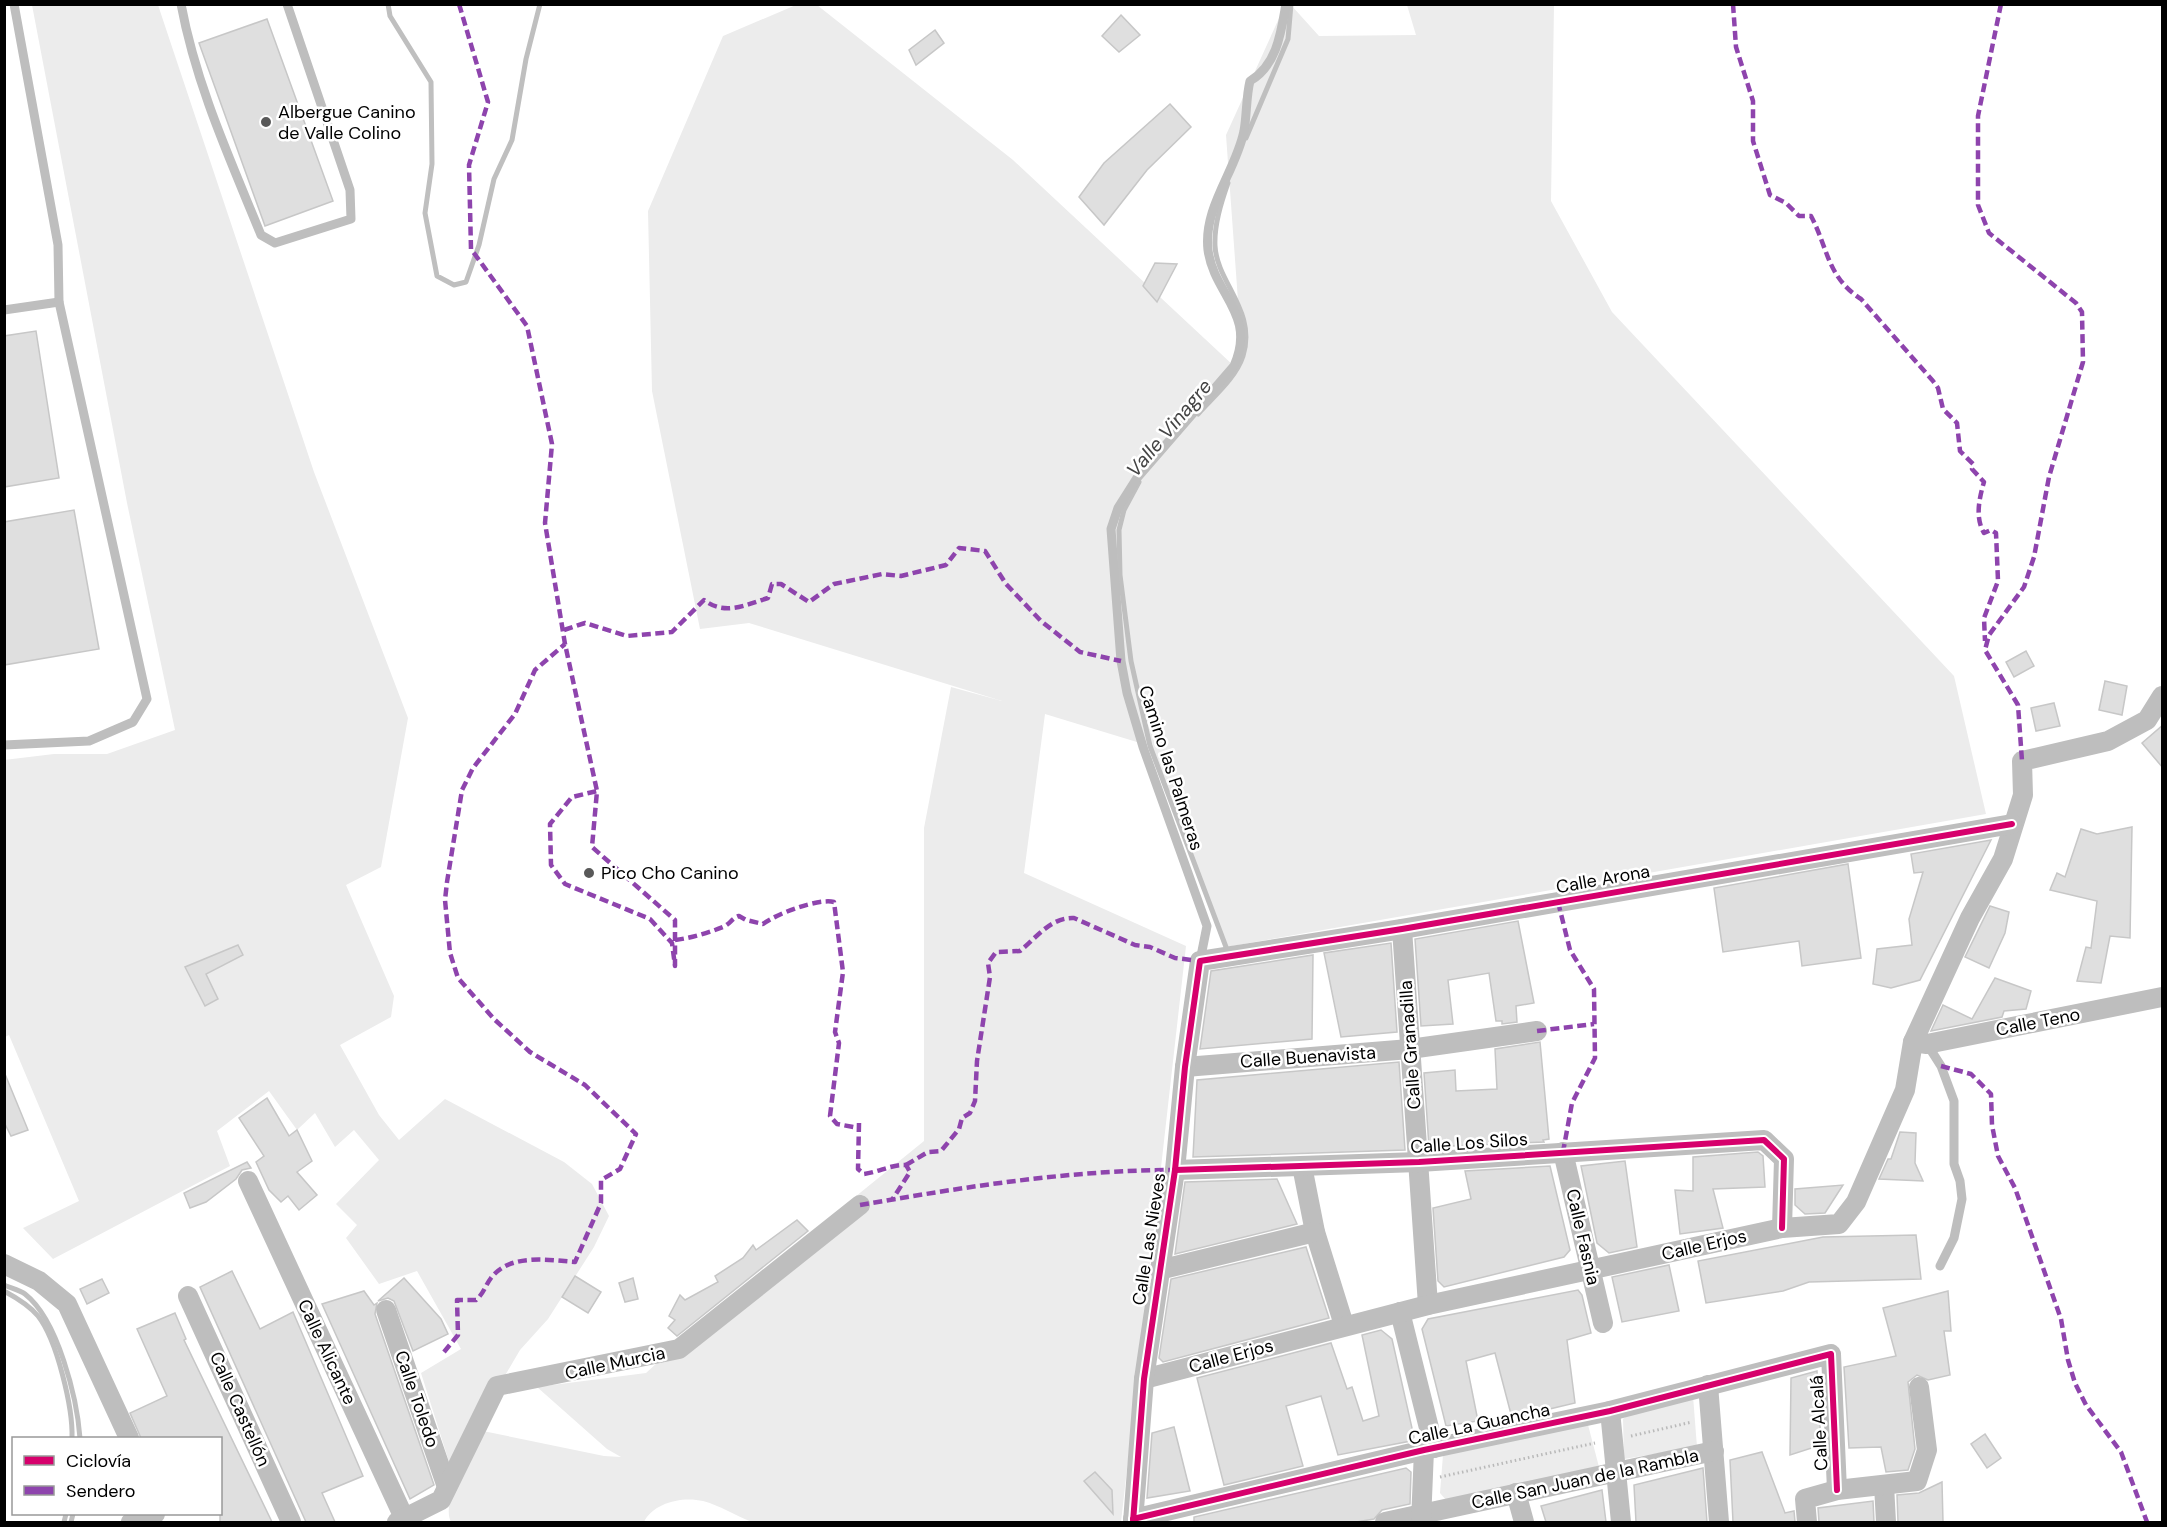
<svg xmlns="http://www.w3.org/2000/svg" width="2167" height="1527" viewBox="0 0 2167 1527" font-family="'DM Sans',sans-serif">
  <rect width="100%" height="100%" fill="#fff"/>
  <g fill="#ececec">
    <polygon points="32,5 158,5 314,472 408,718 381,867 346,885 394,996 391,1017 340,1045 379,1115 399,1140 445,1099 564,1162 592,1184 609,1216 594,1247 548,1319 520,1350 451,1468 421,1373 461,1349 417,1271 379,1284 346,1238 357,1225 336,1204 379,1160 354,1130 335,1147 315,1113 297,1130 269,1091 217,1131 230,1166 53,1259 23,1228 79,1201 9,1035 5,1037 4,760 54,754 107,754 175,730 127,503"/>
    <path d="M796 5H817L1013 160 1234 366 1241 342 1226 135 1285 5H1291L1319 36 1416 35 1407 5H1554L1551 201 1612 312 1954 676 1986 814 1226 947 1150 746 1045 714 1024 873 1186 946 1121 1522H752C736 1516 719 1505 703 1501 682 1496 653 1503 644 1522H451C440 1500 472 1454 483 1431L604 1456 621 1457 607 1449 537 1387 646 1373 707 1317 924 1141V828L951 687 1002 701 749 623 700 629 652 391 648 211 723 36Z"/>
    <polygon points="1693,1396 1697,1447 1624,1459 1623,1419 1625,1417"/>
    <polygon points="1587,1421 1599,1467 1446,1500 1440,1493 1443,1455"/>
  </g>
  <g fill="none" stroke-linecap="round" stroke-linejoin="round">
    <g stroke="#bfbfbf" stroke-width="5">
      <polyline points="388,4 390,16 431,82 432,164 425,213 437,276 454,285 466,282 479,245 494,179 512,140 526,59 540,4"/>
      <polyline points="1246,138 1288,39 1291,4"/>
      <path d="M1198 414C1213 397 1236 378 1243 356 1257 311 1217 283 1215 246 1214 225 1221 203 1228 183"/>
      <polyline points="1139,482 1124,510 1119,530 1120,575 1131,661 1150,746 1226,947"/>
      <path d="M4 1285C11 1288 20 1290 25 1294 58 1320 77 1398 80 1438"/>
      <path d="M4 1291C17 1298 29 1305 38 1316 57 1340 73 1408 72 1438"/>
      <polyline points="64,1522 66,1514"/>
      <polyline points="71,1522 73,1514"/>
    </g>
  </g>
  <g fill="#dfdfdf" stroke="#c7c7c7" stroke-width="1.5">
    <polygon points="1121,15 1140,35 1119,52 1102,36"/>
    <polygon points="267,19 333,201 265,226 199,43"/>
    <polygon points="935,30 944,43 916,65 909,50"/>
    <polygon points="1170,104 1191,127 1147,170 1104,225 1079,197 1104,163"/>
    <polygon points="1155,263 1177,264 1157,302 1143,286"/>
    <polygon points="36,331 59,478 4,487 4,336"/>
    <polygon points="74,510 99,649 4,665 4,522"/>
    <polygon points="2026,651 2034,666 2014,677 2006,662"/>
    <polygon points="2105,681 2127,686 2122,715 2099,710"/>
    <polygon points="2054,703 2060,726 2036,731 2031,708"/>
    <polygon points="2163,725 2163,768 2142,743"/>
    <polygon points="2132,827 2130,938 2110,936 2101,983 2077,981 2086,947 2091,948 2097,901 2050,890 2057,873 2065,877 2081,829 2097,834"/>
    <polygon points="1991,840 1920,980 1891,988 1873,984 1877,949 1912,945 1909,919 1923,872 1914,873 1911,854"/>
    <polygon points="1848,864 1861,958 1802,966 1799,941 1723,952 1714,888"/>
    <polygon points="1990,906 2009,912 2005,933 1989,968 1965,957"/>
    <polygon points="1518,921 1534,1003 1516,1006 1517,1022 1502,1024 1502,1021 1496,1021 1489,973 1448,980 1453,1024 1421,1026 1415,939"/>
    <polygon points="1391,943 1397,1032 1341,1037 1324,953"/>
    <polygon points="238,945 243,955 206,974 218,999 205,1006 185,967"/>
    <polygon points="1313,955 1312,1039 1200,1049 1211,971"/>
    <polygon points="1995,978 2031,991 2026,1009 2004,1011 2002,1017 1931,1031 1943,1005 1972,1019"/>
    <polygon points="1540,1042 1549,1139 1543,1140 1544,1142 1429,1147 1424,1073 1455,1070 1456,1091 1497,1089 1495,1049"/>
    <polygon points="1399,1062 1405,1150 1193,1157 1197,1080"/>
    <polygon points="5,1074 28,1130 11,1136 4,1122"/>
    <polygon points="267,1098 289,1136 297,1130 312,1161 297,1172 317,1195 299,1210 288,1196 281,1202 269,1190 256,1162 264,1156 239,1118"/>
    <polygon points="1900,1132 1916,1133 1915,1163 1923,1181 1879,1179 1888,1159 1891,1159"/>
    <polygon points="1758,1152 1763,1156 1765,1187 1713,1189 1723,1228 1680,1234 1675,1190 1693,1191 1693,1157"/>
    <polygon points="1625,1161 1637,1247 1609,1253 1597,1243 1581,1166"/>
    <polygon points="247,1162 251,1168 242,1170 236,1179 206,1202 190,1208 184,1193"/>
    <polygon points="1550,1166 1570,1250 1564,1257 1444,1287 1438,1281 1433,1208 1471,1199 1465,1171"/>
    <polygon points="1277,1179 1297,1224 1175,1254 1185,1182"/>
    <polygon points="1843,1185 1825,1213 1805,1214 1795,1205 1795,1189"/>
    <polygon points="797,1220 808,1231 677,1336 668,1328 675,1320 669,1316 680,1295 685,1300 718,1282 715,1276 743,1258 753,1245 756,1250"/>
    <polygon points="1916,1235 1921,1279 1809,1282 1783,1291 1706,1303 1698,1261 1823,1237"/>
    <polygon points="1306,1247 1329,1318 1163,1362 1159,1358 1171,1279"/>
    <polygon points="1669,1265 1679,1311 1622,1322 1612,1277"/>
    <polygon points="232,1271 260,1329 293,1312 363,1476 322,1493 335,1522 306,1522 200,1287"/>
    <polygon points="575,1276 601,1292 588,1313 562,1297"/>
    <polygon points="404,1278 441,1319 448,1334 413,1351 394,1301 388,1298 378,1301"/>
    <polygon points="633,1278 638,1299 625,1302 619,1283"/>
    <polygon points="102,1279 109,1293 87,1304 80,1289"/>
    <polygon points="1578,1290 1582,1295 1591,1333 1567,1340 1575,1403 1512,1418 1495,1353 1466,1361 1478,1421 1446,1426 1422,1329 1428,1319"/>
    <polygon points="364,1291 374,1305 377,1303 375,1314 434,1485 410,1499 322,1304"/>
    <polygon points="1948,1291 1951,1331 1944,1331 1950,1375 1928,1380 1917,1375 1908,1382 1915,1449 1908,1470 1886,1472 1881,1447 1849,1448 1844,1367 1896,1356 1883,1308"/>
    <polygon points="175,1313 186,1339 184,1340 272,1522 220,1522 220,1438 141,1438 130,1413 167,1396 137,1329"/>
    <polygon points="1381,1330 1392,1339 1414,1437 1411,1441 1338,1455 1321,1396 1286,1406 1303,1466 1224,1485 1197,1378 1331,1343 1347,1389 1352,1387 1363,1421 1379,1416 1362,1335"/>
    <polygon points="1817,1371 1821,1445 1790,1455 1791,1378"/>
    <polygon points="1174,1427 1190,1491 1147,1498 1152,1433"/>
    <polygon points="1985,1434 2001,1458 1987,1468 1971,1444"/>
    <polygon points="1762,1452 1785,1513 1794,1511 1795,1522 1733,1522 1730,1460"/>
    <polygon points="1406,1468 1411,1472 1410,1504 1382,1510 1374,1519 1356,1522 1194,1522 1194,1517"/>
    <polygon points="1703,1468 1707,1522 1636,1522 1634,1485"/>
    <polygon points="1095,1472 1112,1490 1113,1514 1084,1481"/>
    <polygon points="1942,1482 1943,1522 1898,1522 1897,1495 1919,1493"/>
    <polygon points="1602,1490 1606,1522 1546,1522 1541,1506"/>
    <polygon points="1873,1501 1874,1522 1819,1522 1818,1508"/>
  </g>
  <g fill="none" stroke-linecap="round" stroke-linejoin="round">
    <g stroke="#b9b9b9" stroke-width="3" stroke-dasharray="1.5 3" stroke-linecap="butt">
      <polyline points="1631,1436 1692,1422"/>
      <polyline points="1440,1477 1595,1443"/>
    </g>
    <g stroke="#bebebe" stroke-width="9">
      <path d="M181 4C196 85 230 159 261 235L275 243 351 219 350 190 287 4"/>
      <polyline points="4,310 59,302"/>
      <polyline points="4,745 89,741 133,722 147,699 59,302 58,245 14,4"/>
      <path d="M1200 961 1207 926 1143 747 1127 693 1121 661 1111 529 1118 508 1137 478 1234 366C1257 314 1214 295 1208 250 1203 207 1236 171 1244 131 1247 114 1246 97 1250 81 1277 65 1281 33 1286 4"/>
      <polyline points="1927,1044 1941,1066 1954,1101 1954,1164 1960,1181 1962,1199 1954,1238 1940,1266"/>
    </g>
    <g stroke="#bebebe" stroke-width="20">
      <polyline points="1402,929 1428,1305"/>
      <polyline points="1913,1042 1927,1044 2162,997"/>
      <polyline points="1185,1067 1410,1049 1537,1031"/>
      <polyline points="1563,1152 1603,1323"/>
      <polyline points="1302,1166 1315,1232 1344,1325"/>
      <polyline points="1175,1170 1419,1162 1764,1140 1784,1159 1782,1228"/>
      <polyline points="248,1181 406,1522"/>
      <polyline points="4,1264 39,1281 67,1304 129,1438"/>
      <polyline points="1159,1270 1315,1232"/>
      <polyline points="188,1296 291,1522"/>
      <polyline points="386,1310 447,1487"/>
      <polyline points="1400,1312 1434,1448"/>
      <polyline points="1144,1379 1428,1305 1782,1228 1839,1224 1856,1202 1905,1090 1913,1042 1970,918 2003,859 2023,795 2022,761 2108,741 2147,720 2162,696"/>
      <polyline points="1708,1385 1719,1522"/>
      <polyline points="1610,1411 1621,1522"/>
      <polyline points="1884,1485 1886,1522"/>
      <polyline points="1516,1493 1524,1522"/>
      <polyline points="1133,1519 1424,1450 1610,1411 1831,1354 1837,1490"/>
      <polyline points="131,1522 155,1514"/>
      <polyline points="397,1522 441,1500 497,1386 679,1349 860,1205"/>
      <polyline points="1133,1522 1144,1379 1175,1170 1185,1067 1200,961 1402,929 2012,824"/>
      <polyline points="1385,1522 1714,1451"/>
      <polyline points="1421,1522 1424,1450"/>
      <polyline points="1807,1522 1805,1499 1837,1490 1917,1481 1927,1450 1919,1387"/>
    </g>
    <g stroke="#8e44ad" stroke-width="4.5" stroke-dasharray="9 4.5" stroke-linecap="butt">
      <polyline points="459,4 488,102 469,165 471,249 527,326 552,444 545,523 565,644 597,791 592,847 675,920 675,966 672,943 650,919 565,884 551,865 550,824 572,797 597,791"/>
      <path d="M1733 4 1736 47 1753 101V141L1770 195 1786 203 1799 216H1811C1828 248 1827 277 1861 299L1933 381 1938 388 1943 409 1957 423 1960 451 1973 464 1972 469 1984 482C1979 499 1975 518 1984 533L1991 530 1996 533 1998 581 1984 618 1985 641"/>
      <polyline points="2001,4 1978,116 1978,205 1989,233 2076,303 2082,312 2083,362 2049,477 2034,557 2024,587 1989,635 1985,650 2018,705 2022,761"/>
      <path d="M564 630 585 623 627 636 672 632 704 600C725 616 745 605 768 598L772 584H781L809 602 834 584 882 574 901 576 946 565 959 548 985 551 1006 584 1041 621 1080 652 1121 661"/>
      <polyline points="1558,902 1570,950 1594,989 1595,1058 1572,1103 1563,1152"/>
      <path d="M675 940C691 938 708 933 723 927 730 924 732 918 739 916L746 920 763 924C776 914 818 898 834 902L843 972 835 1032 839 1043 830 1116 837 1124 859 1128"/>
      <polyline points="1537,1031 1594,1024"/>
      <polyline points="1941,1066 1971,1074 1991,1094 1992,1125 1998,1156 2015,1188 2061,1319 2068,1360 2075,1383 2086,1405 2121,1452 2147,1522"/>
      <path d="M859 1123 858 1169 864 1174C879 1172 893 1164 906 1165L910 1172 892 1200"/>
      <path d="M906 1165 928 1152 941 1151 959 1129 962 1118 970 1113 975 1101 977 1061 990 977 988 963 996 952 1020 951C1036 938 1051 917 1074 918L1135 945 1150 947 1175 958 1200 961"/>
      <path d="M860 1205C965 1187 1069 1170 1175 1170"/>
      <path d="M444 1352 458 1335 457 1300H476C484 1293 485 1286 491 1278 510 1253 548 1260 575 1262L601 1203V1180L620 1169 636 1134 585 1085 530 1052 494 1019 458 978 450 953 445 900 447 882 462 790 473 768 515 714 535 670 565 644"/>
    </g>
    <defs>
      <g id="cycleway">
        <polyline points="1175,1170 1419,1162 1764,1140 1784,1159 1782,1228"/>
        <polyline points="1133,1519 1424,1450 1610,1411 1831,1354 1837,1490"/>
        <polyline points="1133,1522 1144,1379 1175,1170 1185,1067 1200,961 1402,929 2012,824"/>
      </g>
    </defs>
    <use href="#cycleway" stroke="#fff" stroke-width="10"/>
    <use href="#cycleway" stroke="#d6006c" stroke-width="6"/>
  </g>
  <g fill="#595959" stroke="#fff" stroke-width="2">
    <circle cx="266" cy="122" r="6"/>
    <circle cx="589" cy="873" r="6"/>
  </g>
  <g text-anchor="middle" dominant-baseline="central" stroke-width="5" stroke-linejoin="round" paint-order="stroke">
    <g font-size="18" fill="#000" stroke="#fff" text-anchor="start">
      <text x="278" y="112">Albergue Canino<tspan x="278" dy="21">de Valle Colino</tspan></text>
      <text x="601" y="873">Pico Cho Canino</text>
    </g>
    <g font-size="18" fill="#000" stroke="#fff">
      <text transform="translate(1171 768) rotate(72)">Camino las Palmeras</text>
      <text transform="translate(1603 879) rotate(-10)">Calle Arona</text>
      <text transform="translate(2038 1022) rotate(-11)">Calle Teno</text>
      <text transform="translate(1410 1045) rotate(-94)">Calle Granadilla</text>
      <text transform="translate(1308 1057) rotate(-4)">Calle Buenavista</text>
      <text transform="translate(1469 1143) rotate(-4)">Calle Los Silos</text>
      <text transform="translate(1583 1237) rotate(77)">Calle Fasnia</text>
      <text transform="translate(1149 1239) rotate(-81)">Calle Las Nieves</text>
      <text transform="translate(1704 1245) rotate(-13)">Calle Erjos</text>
      <text transform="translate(327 1352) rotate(65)">Calle Alicante</text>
      <text transform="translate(1231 1356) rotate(-15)">Calle Erjos</text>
      <text transform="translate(615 1363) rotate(-12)">Calle Murcia</text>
      <text transform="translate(417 1399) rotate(71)">Calle Toledo</text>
      <text transform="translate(240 1409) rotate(66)">Calle Castellón</text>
      <text transform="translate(1819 1423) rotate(-93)">Calle Alcalá</text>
      <text transform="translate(1479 1424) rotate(-12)">Calle La Guancha</text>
      <text transform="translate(1585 1479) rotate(-12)">Calle San Juan de la Rambla</text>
    </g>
    <g font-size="20" font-style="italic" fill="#444" stroke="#fff">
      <text transform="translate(1169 428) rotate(-50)">Valle Vinagre</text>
    </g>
  </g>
  <rect width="2167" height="1527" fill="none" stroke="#000000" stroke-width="12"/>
  <rect x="12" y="1437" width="210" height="78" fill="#ffffff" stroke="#999999" stroke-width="1.5"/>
  <rect x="24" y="1456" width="30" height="9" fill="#d6006c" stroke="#999999" stroke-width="1.5"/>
  <text x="66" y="1467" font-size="18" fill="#000000">Ciclovía</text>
  <rect x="24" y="1486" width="30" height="9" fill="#8e44ad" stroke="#999999" stroke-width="1.5"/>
  <text x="66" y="1497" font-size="18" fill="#000000">Sendero</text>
</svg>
